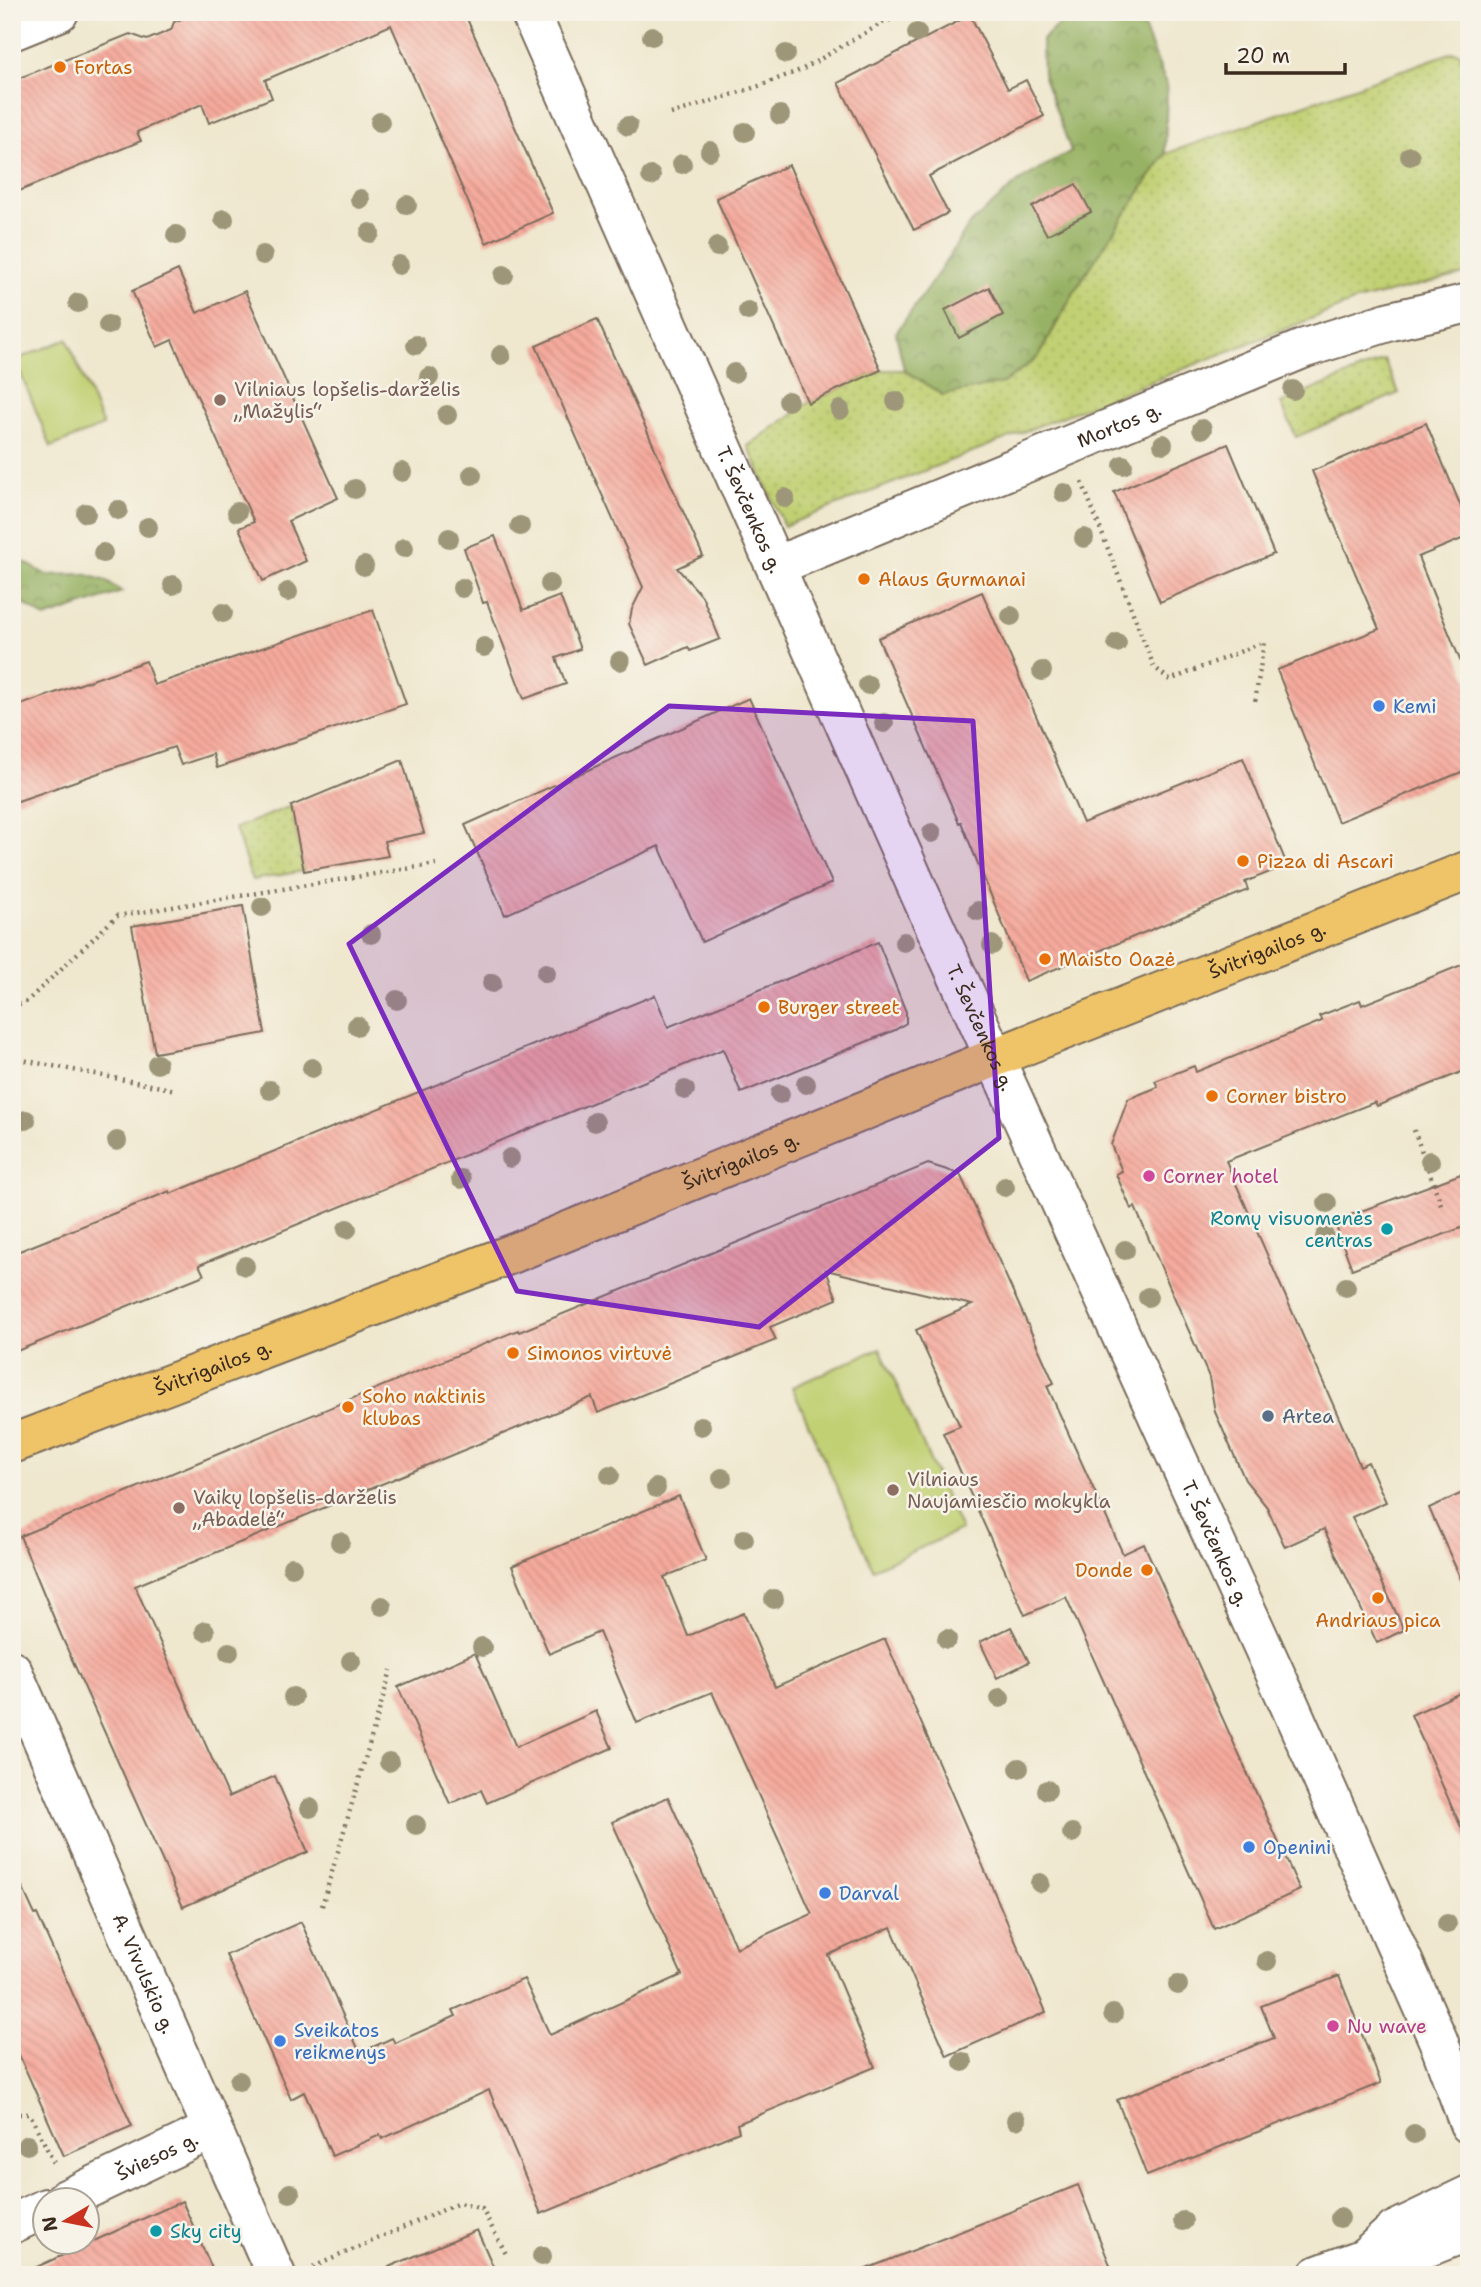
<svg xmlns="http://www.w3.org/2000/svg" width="1481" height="2287" viewBox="0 0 1481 2287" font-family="'Shantell Sans',sans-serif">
  <defs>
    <pattern id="grass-dots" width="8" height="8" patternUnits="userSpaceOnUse" patternTransform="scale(1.75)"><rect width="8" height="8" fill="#c1d073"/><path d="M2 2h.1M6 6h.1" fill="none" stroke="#a7b363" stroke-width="1.8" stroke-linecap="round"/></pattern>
    <pattern id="forest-crowns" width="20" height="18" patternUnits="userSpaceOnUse" patternTransform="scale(1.75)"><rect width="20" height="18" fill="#98b265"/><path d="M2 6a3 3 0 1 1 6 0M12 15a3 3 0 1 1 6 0" fill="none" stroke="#7d9153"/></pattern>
    <pattern id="building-back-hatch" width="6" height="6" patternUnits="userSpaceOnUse" patternTransform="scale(1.75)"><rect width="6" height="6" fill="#f5aa9d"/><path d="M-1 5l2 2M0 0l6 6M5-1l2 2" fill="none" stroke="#d39287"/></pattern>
  </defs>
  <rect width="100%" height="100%" fill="#f7f3e8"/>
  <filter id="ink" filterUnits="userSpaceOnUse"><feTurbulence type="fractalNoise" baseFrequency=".0143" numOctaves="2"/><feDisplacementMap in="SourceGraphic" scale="14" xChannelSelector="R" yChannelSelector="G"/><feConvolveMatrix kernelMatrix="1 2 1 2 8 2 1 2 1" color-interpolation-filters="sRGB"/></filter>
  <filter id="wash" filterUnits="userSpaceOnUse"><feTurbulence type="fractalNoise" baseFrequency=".00686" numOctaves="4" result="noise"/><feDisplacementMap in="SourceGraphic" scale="28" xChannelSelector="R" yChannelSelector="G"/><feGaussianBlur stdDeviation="1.57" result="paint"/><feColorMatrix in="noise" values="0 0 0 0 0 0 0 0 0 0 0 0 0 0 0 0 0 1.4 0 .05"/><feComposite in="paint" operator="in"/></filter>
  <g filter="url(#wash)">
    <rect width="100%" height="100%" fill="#efe7ce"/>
    <g fill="url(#grass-dots)" stroke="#7e7d48" stroke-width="2">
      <polygon points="1453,52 1460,53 1469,80 1469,273 1356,301 784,526 748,446 808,403 881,370 904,370 943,395 1038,357 1077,287 1165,154"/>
      <polygon points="1384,360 1399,393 1296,437 1281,403"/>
      <polygon points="291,806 304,871 252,880 235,828"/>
    </g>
    <g fill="url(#forest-crowns)" stroke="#6a6e42" stroke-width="2">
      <polygon points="1078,12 1138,12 1167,86 1165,154 1077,287 1038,357 1003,383 943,395 904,370 896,333 941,269 969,225 1019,181 1071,151 1043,74 1042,40 1062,21"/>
      <polygon points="12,555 47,575 84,574 106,581 122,592 45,618 17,599 12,600"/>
    </g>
    <g fill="#c1d073" stroke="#7e7d48" stroke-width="2">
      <polygon points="67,339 103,426 51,447 15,360"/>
      <polygon points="880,1348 961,1530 873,1569 792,1387"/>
    </g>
    <g id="blocks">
      <g fill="url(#building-back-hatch)">
        <polygon points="198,12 464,12 553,213 486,243 391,25 265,80 272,98 209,123 202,104 137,132 141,141 12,194 12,81 130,34 147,40 171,30 174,22"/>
        <polygon points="970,15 1008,89 1026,80 1044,116 929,176 948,213 914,230 838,83"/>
        <polygon points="789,165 881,370 808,403 716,198"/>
        <polygon points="1076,184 1091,212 1047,235 1032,207"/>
        <polygon points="178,270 197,313 245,291 338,498 288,521 306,561 263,581 239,528 254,522 172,340 157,347 132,291"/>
        <polygon points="989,287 1003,315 959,338 945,310"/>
        <polygon points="597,319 703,556 677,568 702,596 720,639 690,651 688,647 648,665 629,624 632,609 643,587 536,346"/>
        <polygon points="1426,423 1469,526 1469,536 1418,557 1469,682 1469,769 1338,822 1277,670 1379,629 1312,471"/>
        <polygon points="1228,444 1274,554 1160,602 1114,492"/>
        <polygon points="495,536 523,610 560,596 580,649 556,658 566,684 524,699 487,602 483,603 464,548"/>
        <polygon points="982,592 1083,823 1243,758 1287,865 1245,882 1248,890 1026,981 961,822 959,823 878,638"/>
        <polygon points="373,610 406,704 217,768 213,754 181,765 174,747 12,803 12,708 146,661 154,685"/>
        <polygon points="749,698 832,883 702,942 659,846 505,915 465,825"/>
        <polygon points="402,760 424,833 384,841 388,856 304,871 291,806"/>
        <polygon points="243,906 265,1033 155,1053 132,926"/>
        <polygon points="878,942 906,1012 906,1023 895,1030 741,1093 723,1049 199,1265 204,1275 12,1353 12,1254 170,1191 170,1194 655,995 668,1027"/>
        <polygon points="1469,962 1469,1069 1377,1106 1375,1102 1226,1161 1360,1466 1368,1462 1386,1502 1352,1517 1404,1630 1377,1643 1324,1529 1285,1547 1267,1507 1245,1480 1215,1412 1209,1377 1135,1207 1131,1209 1116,1174 1122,1171 1111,1145 1128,1099 1158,1087 1155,1081 1194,1066 1196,1072 1322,1021 1319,1016 1360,1000 1362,1005"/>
        <polygon points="928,1164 960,1174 1054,1383 1047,1386 1123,1554 1144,1544 1300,1890 1214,1929 1066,1597 1025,1615 943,1433 960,1426 916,1330 972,1305 826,1270 837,1299 770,1327 776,1340 598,1413 592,1397 135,1586 229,1797 275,1776 308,1852 183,1907 61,1635 20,1536 518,1330 519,1332"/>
        <polygon points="1469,1171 1469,1225 1352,1269 1334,1221"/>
        <polygon points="1469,1490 1469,1597 1429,1508"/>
        <polygon points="679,1496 706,1560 664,1577 688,1636 744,1613 775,1687 885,1639 1046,2012 947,2056 891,1927 828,1955 875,2067 737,2124 739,2132 541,2214 489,2090 382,2139 380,2135 332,2156 304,2092 291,2099 226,1955 301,1922 360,2053 392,2038 395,2043 456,2016 453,2010 524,1979 550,2035 682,1975 612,1822 668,1797 736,1948 812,1914 712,1692 637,1723 599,1632 549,1654 512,1566"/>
        <polygon points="1011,1627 1029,1662 997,1678 980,1642"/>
        <polygon points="475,1653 516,1747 596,1711 612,1748 487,1803 481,1790 450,1804 398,1687"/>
        <polygon points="1469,1689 1469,1845 1411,1715"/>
        <polygon points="12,1865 35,1915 37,1914 132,2126 64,2156 12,2039"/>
        <polygon points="1339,1976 1381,2083 1147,2176 1117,2100 1274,2038 1261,2006"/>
        <polygon points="1078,2185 1114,2275 857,2275 856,2273"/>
        <polygon points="182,2201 215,2275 19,2275"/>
        <polygon points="477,2230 497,2275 372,2275 372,2274"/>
      </g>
    </g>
  </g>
  <g filter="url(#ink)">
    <use href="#blocks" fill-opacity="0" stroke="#7a6c5c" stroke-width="2"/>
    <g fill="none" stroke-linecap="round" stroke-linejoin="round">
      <defs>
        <g id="minor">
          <path id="s1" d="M530 12 920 894 1290 1706 1438 2040 1469 2124"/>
          <polyline points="12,31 59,12"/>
          <path id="s2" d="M776 566 1305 348 1391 321 1469 303"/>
          <path id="s3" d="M12 1670 276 2275"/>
          <path id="s4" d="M64 2200 211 2130"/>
          <polyline points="12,2224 46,2208"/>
          <polyline points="1364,2258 1394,2231 1469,2195"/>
          <polyline points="1318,2275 1364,2258 1401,2255 1423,2249 1469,2231"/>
        </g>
        <g id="primary">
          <path id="s5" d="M12 1444 514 1253 996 1057 1469 870"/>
        </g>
      </defs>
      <use href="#minor" stroke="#7a6c5c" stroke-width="42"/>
      <use href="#primary" stroke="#7a6c5c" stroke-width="42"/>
      <g stroke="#7a6c5c" stroke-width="4.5" stroke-dasharray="2 5" stroke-linecap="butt">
        <polyline points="671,114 759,86 803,69 884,22 913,12"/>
        <polyline points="1082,482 1154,667 1170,680 1264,642 1255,702"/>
        <polyline points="12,1007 25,1003 117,916 436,864"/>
        <polyline points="12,1058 176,1090"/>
        <polyline points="1414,1130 1442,1207"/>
        <polyline points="322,1906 391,1670"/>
        <polyline points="12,2114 30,2114 54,2163"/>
        <polyline points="313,2267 459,2203 482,2209 506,2254"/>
      </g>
      <use href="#minor" stroke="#fff" stroke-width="38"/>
      <use href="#primary" stroke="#efc469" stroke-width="38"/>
    </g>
    <g fill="#9e9679">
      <circle cx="917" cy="33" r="10"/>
      <circle cx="652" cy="36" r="10"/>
      <circle cx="786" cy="54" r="10"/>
      <circle cx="780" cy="115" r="10"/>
      <circle cx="380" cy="122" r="10"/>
      <circle cx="628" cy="126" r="10"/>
      <circle cx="745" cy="132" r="10"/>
      <circle cx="710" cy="151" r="10"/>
      <circle cx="1410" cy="156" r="10"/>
      <circle cx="682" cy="164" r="10"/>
      <circle cx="651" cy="176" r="10"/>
      <circle cx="360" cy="199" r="10"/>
      <circle cx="407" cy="205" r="10"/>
      <circle cx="224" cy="219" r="10"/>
      <circle cx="370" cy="233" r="10"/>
      <circle cx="176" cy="235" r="10"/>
      <circle cx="717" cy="247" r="10"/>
      <circle cx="263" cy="255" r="10"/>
      <circle cx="399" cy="265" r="10"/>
      <circle cx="504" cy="275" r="10"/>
      <circle cx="78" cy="303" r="10"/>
      <circle cx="748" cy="311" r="10"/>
      <circle cx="108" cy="325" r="10"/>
      <circle cx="416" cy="345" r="10"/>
      <circle cx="501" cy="355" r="10"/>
      <circle cx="734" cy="373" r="10"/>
      <circle cx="429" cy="377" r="10"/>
      <circle cx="1293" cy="390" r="10"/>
      <circle cx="788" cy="401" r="10"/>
      <circle cx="896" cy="401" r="10"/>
      <circle cx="840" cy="410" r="10"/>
      <circle cx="447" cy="415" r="10"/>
      <circle cx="1202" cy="429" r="10"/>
      <circle cx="1163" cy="444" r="10"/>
      <circle cx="1123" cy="465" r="10"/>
      <circle cx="402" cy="472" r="10"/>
      <circle cx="472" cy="475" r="10"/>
      <circle cx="355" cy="489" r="10"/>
      <circle cx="1064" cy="493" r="10"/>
      <circle cx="785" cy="498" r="10"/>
      <circle cx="118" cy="510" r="10"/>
      <circle cx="237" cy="512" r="10"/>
      <circle cx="86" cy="513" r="10"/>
      <circle cx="520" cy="526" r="10"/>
      <circle cx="148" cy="527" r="10"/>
      <circle cx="449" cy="538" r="10"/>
      <circle cx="1084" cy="538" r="10"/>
      <circle cx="404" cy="548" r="10"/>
      <circle cx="103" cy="553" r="10"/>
      <circle cx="364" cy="566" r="10"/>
      <circle cx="550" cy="584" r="10"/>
      <circle cx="173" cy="585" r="10"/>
      <circle cx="462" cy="588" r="10"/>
      <circle cx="288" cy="592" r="10"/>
      <circle cx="223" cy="613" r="10"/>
      <circle cx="1011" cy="616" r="10"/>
      <circle cx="1117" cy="643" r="10"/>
      <circle cx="484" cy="647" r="10"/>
      <circle cx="620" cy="661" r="10"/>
      <circle cx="1042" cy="671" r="10"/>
      <circle cx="868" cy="685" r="10"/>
      <circle cx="884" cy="723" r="10"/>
      <circle cx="932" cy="833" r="10"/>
      <circle cx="262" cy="907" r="10"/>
      <circle cx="978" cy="911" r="10"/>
      <circle cx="371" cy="934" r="10"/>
      <circle cx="904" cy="942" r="10"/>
      <circle cx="992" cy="945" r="10"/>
      <circle cx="546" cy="973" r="10"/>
      <circle cx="492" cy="983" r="10"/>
      <circle cx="397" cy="1000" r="10"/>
      <circle cx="357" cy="1026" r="10"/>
      <circle cx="157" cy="1064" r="10"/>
      <circle cx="312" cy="1068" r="10"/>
      <circle cx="806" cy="1084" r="10"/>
      <circle cx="270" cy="1090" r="10"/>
      <circle cx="685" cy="1090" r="10"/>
      <circle cx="780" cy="1094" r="10"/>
      <circle cx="26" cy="1120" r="10"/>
      <circle cx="595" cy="1122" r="10"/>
      <circle cx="117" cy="1141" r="10"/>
      <circle cx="510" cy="1158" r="10"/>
      <circle cx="1430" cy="1161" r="10"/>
      <circle cx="461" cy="1179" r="10"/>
      <circle cx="1005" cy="1187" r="10"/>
      <circle cx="1327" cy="1203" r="10"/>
      <circle cx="347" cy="1229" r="10"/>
      <circle cx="1325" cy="1237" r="10"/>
      <circle cx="1125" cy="1250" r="10"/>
      <circle cx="245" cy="1266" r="10"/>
      <circle cx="1346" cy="1287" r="10"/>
      <circle cx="1148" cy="1297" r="10"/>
      <circle cx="701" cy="1426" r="10"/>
      <circle cx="610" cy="1475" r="10"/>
      <circle cx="722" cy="1478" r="10"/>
      <circle cx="656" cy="1488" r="10"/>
      <circle cx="744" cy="1539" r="10"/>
      <circle cx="340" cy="1542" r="10"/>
      <circle cx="292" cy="1567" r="10"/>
      <circle cx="774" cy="1599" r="10"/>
      <circle cx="382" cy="1606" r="10"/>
      <circle cx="205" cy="1631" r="10"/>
      <circle cx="947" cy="1639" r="10"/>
      <circle cx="482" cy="1647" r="10"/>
      <circle cx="229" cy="1652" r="10"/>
      <circle cx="351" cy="1661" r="10"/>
      <circle cx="293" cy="1697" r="10"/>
      <circle cx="1000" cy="1698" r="10"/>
      <circle cx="389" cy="1762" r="10"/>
      <circle cx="1019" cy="1768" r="10"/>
      <circle cx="1047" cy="1790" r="10"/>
      <circle cx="310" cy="1808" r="10"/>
      <circle cx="416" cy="1825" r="10"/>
      <circle cx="1072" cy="1833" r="10"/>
      <circle cx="1040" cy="1883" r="10"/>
      <circle cx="1447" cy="1924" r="10"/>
      <circle cx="1267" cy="1961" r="10"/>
      <circle cx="1178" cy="1985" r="10"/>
      <circle cx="1113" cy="2014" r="10"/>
      <circle cx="963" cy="2062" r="10"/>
      <circle cx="239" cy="2081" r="10"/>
      <circle cx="1016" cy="2120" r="10"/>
      <circle cx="1414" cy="2134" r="10"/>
      <circle cx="27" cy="2145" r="10"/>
      <circle cx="290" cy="2193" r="10"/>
      <circle cx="1340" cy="2218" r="10"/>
      <circle cx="1183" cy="2221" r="10"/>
      <circle cx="542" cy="2256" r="10"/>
    </g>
  </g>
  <path fill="#7b2cbf" fill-opacity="0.2" stroke="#7b2cbf" stroke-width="5" stroke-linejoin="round" d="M669 706 973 721 999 1138 759 1327 517 1291 349 944Z"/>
  <g fill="#e8710a" stroke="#f7f3e8" stroke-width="2.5">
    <circle cx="60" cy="67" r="7"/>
    <circle cx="864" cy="579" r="7"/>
    <circle cx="1243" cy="861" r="7"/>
    <circle cx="1045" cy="959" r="7"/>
    <circle cx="764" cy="1007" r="7"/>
    <circle cx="1212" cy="1096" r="7"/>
    <circle cx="513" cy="1353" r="7"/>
    <circle cx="348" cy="1407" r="7"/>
    <circle cx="1147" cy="1570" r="7"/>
    <circle cx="1378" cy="1598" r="7"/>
  </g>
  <g fill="#8d6e63" stroke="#f7f3e8" stroke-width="2.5">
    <circle cx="220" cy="400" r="7"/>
    <circle cx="893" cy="1490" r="7"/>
    <circle cx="179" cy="1508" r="7"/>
  </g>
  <g fill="#3f7fe0" stroke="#f7f3e8" stroke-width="2.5">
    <circle cx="1379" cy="706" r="7"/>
    <circle cx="1249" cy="1847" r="7"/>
    <circle cx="825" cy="1893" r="7"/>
    <circle cx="280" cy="2041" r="7"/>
  </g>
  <g fill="#d1479c" stroke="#f7f3e8" stroke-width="2.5">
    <circle cx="1149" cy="1176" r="7"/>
    <circle cx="1333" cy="2026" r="7"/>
  </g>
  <g fill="#0f9aa8" stroke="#f7f3e8" stroke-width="2.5">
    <circle cx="1387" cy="1229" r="7"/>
    <circle cx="156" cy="2231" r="7"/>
  </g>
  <circle fill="#5c6f8a" stroke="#f7f3e8" stroke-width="2.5" cx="1268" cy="1416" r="7"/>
  <g text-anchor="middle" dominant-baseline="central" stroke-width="5" stroke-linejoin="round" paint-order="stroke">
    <g font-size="19" fill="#c56008" stroke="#f7f3e8" text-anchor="start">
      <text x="74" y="67">Fortas</text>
      <text x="878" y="579">Alaus Gurmanai</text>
      <text x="1257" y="861">Pizza di Ascari</text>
      <text x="1059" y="959">Maisto Oazė</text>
      <text x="778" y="1007">Burger street</text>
      <text x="1226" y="1096">Corner bistro</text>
      <text x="527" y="1353">Simonos virtuvė</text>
      <text x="362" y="1396">Soho naktinis<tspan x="362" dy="22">klubas</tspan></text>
      <text x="1133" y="1570" text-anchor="end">Donde</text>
      <text x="1378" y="1620" text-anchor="middle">Andriaus pica</text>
    </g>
    <g font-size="19" fill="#785e54" stroke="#f7f3e8" text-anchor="start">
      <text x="234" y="389">Vilniaus lopšelis-darželis<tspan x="234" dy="22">„Mažylis“</tspan></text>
      <text x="907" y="1479">Vilniaus<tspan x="907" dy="22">Naujamiesčio mokykla</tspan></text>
      <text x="193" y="1497">Vaikų lopšelis-darželis<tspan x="193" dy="22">„Abadelė“</tspan></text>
    </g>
    <g font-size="19" fill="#3b2a1e" stroke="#f7f3e8">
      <text stroke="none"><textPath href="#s2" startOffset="371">Mortos g.</textPath></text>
      <text stroke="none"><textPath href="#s1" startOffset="544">T. Ševčenkos g.</textPath></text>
      <text stroke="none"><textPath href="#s5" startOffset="1349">Švitrigailos g.</textPath></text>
      <text stroke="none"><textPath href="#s1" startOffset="1111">T. Ševčenkos g.</textPath></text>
      <text stroke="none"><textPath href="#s5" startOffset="782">Švitrigailos g.</textPath></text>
      <text stroke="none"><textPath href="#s5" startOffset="215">Švitrigailos g.</textPath></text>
      <text stroke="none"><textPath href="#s1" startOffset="1678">T. Ševčenkos g.</textPath></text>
      <text stroke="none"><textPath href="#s3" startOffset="331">A. Vivulskio g.</textPath></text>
      <text stroke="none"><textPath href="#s4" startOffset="103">Šviesos g.</textPath></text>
    </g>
    <g font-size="19" fill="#366cbe" stroke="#f7f3e8" text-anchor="start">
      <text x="1393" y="706">Kemi</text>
      <text x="1263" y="1847">Openini</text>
      <text x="839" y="1893">Darval</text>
      <text x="294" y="2030">Sveikatos<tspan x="294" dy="22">reikmenys</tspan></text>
    </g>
    <g font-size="19" fill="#b23c85" stroke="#f7f3e8" text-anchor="start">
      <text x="1163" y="1176">Corner hotel</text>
      <text x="1347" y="2026">Nu wave</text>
    </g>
    <g font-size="19" fill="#0d838f" stroke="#f7f3e8" text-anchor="end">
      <text x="1373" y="1218">Romų visuomenės<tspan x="1373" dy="22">centras</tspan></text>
      <text x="170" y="2231" text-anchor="start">Sky city</text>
    </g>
    <g font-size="19" fill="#4e5e75" stroke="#f7f3e8" text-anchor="start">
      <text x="1282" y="1416">Artea</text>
    </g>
  </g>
  <rect width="1481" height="2287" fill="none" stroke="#f7f3e8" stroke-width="42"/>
  <g transform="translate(66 2221) rotate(260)"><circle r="33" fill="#f7f3e8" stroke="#aca397" stroke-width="2"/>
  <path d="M0-5L12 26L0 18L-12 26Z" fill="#c8321e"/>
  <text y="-10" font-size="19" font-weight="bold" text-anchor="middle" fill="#3b2a1e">N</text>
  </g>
  <path d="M1226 63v10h119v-10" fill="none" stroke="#3b2a1e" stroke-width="3.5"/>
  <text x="1236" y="63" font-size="21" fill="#3b2a1e" stroke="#f7f3e8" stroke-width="5" paint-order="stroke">20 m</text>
</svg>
